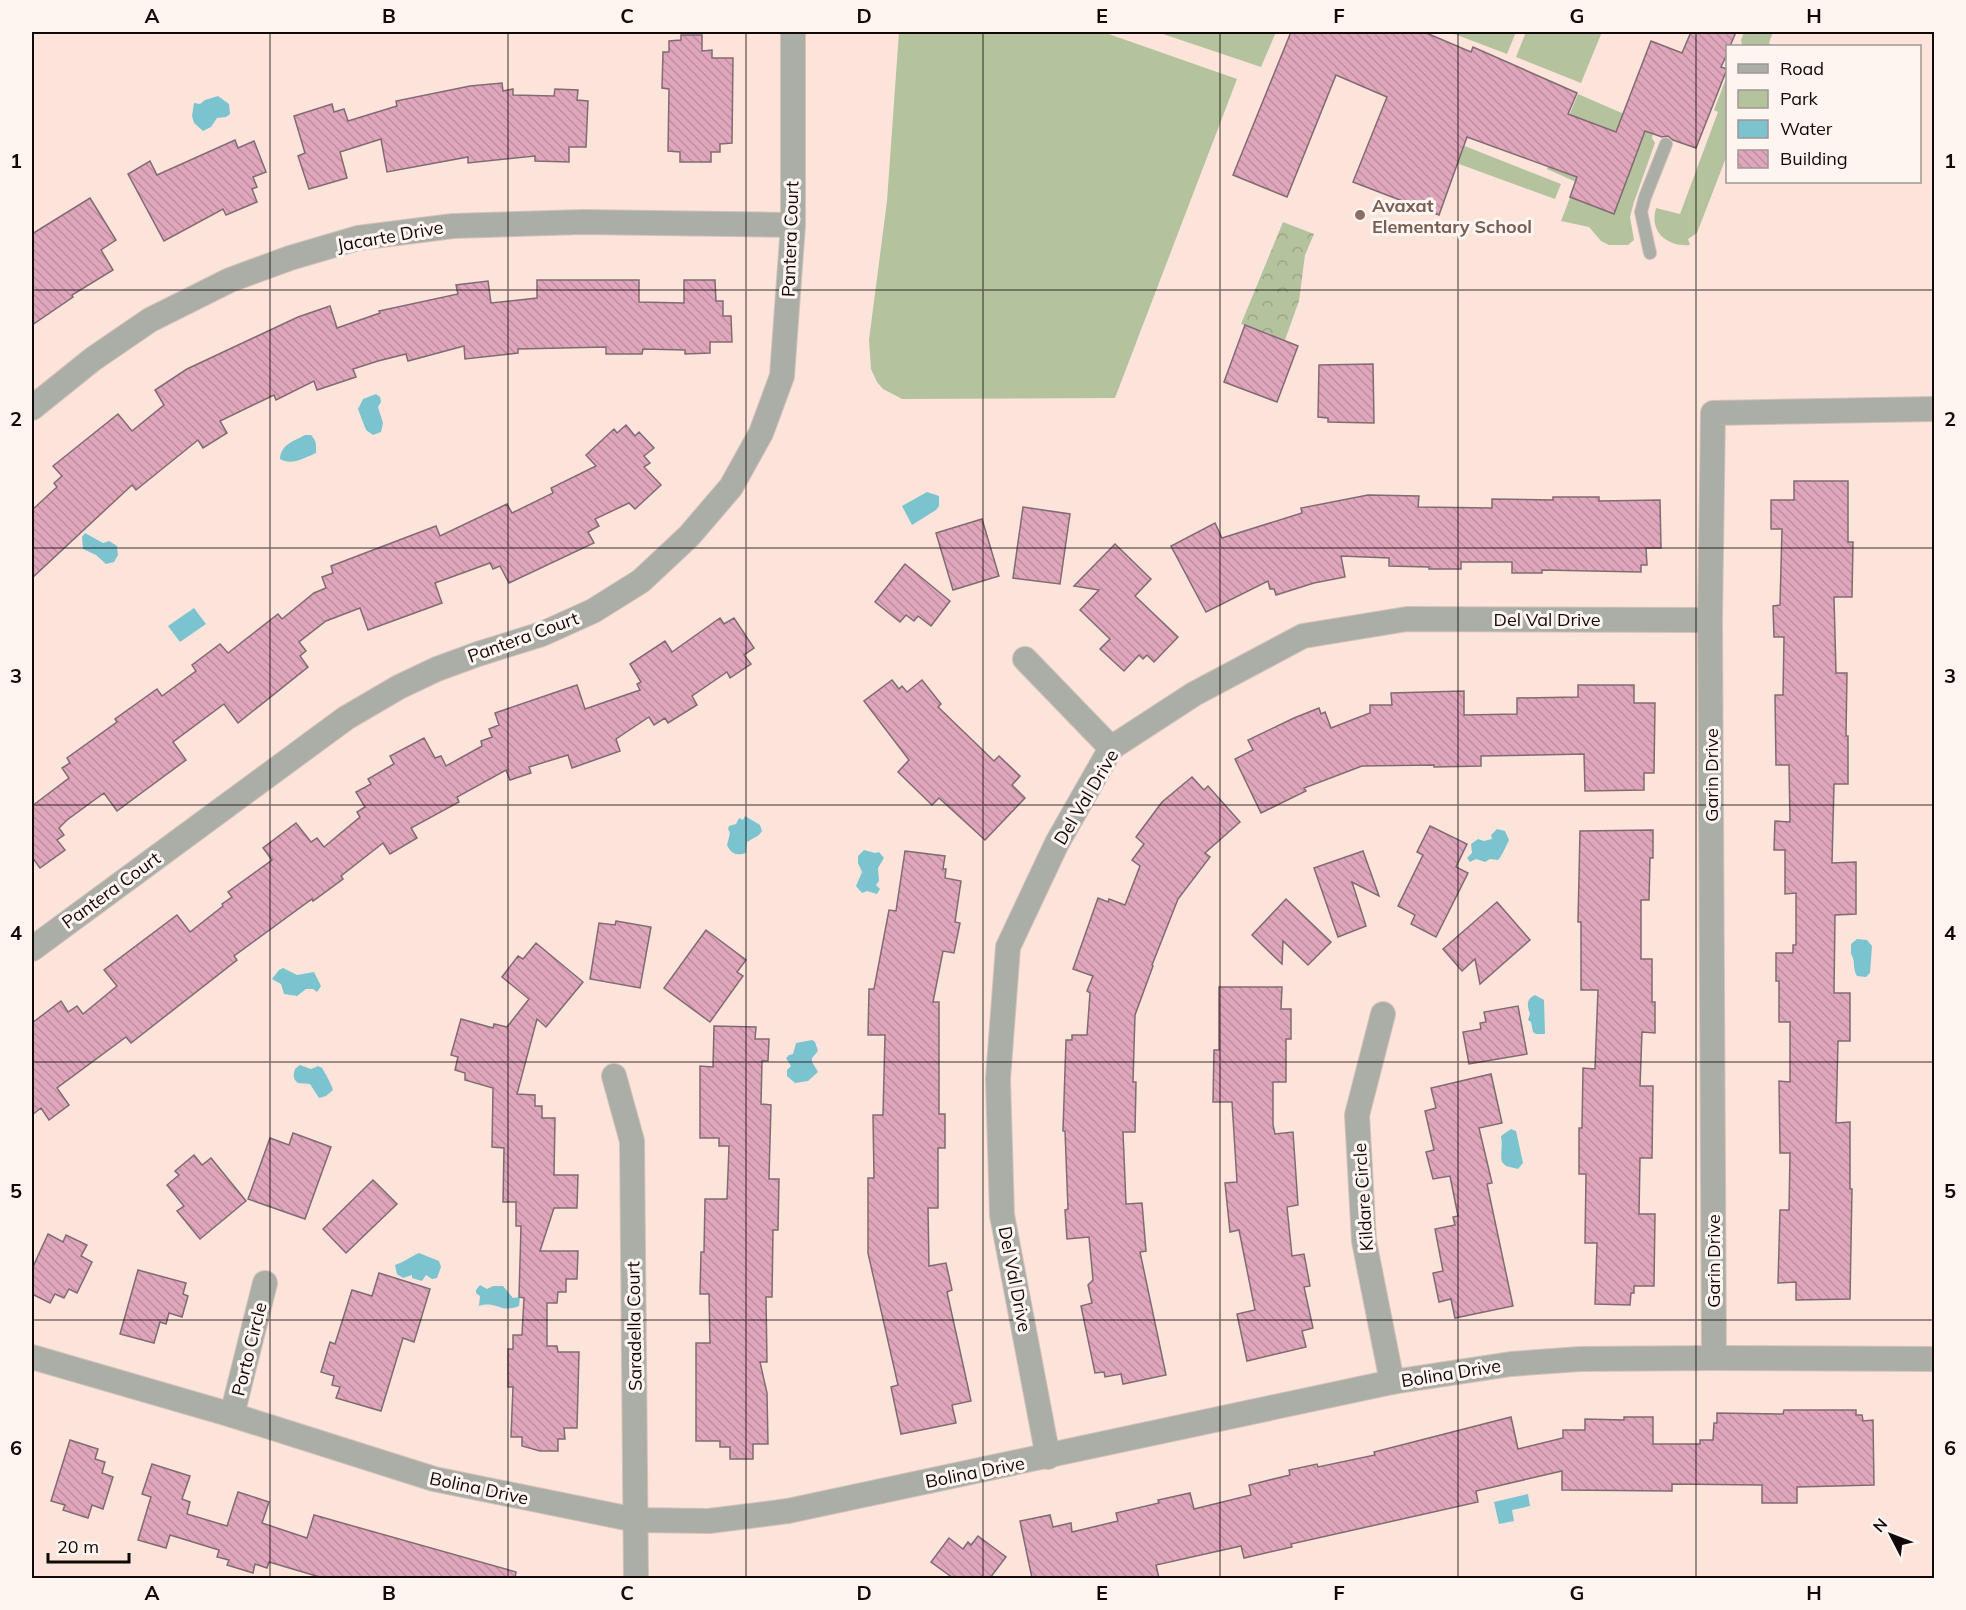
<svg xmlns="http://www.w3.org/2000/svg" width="1966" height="1610" viewBox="0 0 1966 1610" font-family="Mulish,sans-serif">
  <defs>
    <pattern id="park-crowns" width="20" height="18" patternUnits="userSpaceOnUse" patternTransform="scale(1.5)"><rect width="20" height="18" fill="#b5c29e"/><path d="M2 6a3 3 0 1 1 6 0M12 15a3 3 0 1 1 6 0" fill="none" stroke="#9ba587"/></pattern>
    <pattern id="building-back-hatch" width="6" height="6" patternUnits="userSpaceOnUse" patternTransform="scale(1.5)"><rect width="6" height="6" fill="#e0a6bc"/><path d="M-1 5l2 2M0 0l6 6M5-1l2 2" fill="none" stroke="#bf8ea0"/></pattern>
  </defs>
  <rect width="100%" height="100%" fill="#fce4db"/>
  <g fill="#b5c29e">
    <polygon points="899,32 1103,32 1237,79 1115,398 902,399 883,389 877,382 871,369 869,340 887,201"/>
    <polygon points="1157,32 1276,32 1261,67"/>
    <polygon points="1449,32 1516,32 1507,54"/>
    <polygon points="1526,32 1602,32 1581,83 1516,57"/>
    <polygon points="1744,32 1773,32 1769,43 1771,46 1742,46 1741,40"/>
    <path d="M1727 76V155L1697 233 1688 239 1690 245C1667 247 1649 232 1656 208L1680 214 1718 112 1714 110Z"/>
    <polygon points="1578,94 1654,127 1652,138 1655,143 1634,202 1630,217 1634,240 1628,245 1609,245 1601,241 1589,227 1561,221 1576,182 1547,169"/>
    <polygon points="1404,122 1561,184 1555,199 1459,164 1458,160"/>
  </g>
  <polygon fill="url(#park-crowns)" points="1283,222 1314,234 1305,255 1299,301 1285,340 1241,324"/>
  <g fill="#7bc3ce">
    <polygon points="218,96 229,104 230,114 226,117 217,118 211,127 203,131 194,123 192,116 194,103 200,104 205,100"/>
    <polygon points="376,394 380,397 381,402 378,407 383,423 381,432 373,435 366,430 358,409 363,399"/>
    <path d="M305 435H311C317 442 316 444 316 453 304 458 291 466 280 459 281 444 294 441 305 435Z"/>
    <polygon points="927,492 939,496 939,506 936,510 912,525 902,506"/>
    <polygon points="85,533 103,543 109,541 117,546 118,555 114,562 106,564 96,555 83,549 82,537"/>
    <polygon points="194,608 206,624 180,642 168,626"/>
    <path d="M745 816 760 825 762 831 759 835 747 842 746 853C737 856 731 854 727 845L730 833 728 829 729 826 736 824 739 818 743 820Z"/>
    <path d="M1497 829 1505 831 1509 840C1507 844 1501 858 1498 860L1490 859 1485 862 1476 859 1470 862 1467 858 1472 853 1471 844 1478 839 1484 841 1492 839 1491 835Z"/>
    <polygon points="864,850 875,853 879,852 884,858 878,868 879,881 876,885 880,889 877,894 867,891 862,893 856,886 862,872 858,863 858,856"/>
    <path d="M1857 939 1867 940 1872 946 1870 973 1866 977 1857 976C1852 969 1856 961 1851 954V944Z"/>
    <polygon points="283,968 297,975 314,972 321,986 317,992 313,989 306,989 297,996 284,994 281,984 272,979 279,970"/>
    <path d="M1535 995 1544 1000 1545 1034H1536L1533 1032 1531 1022 1528 1020 1530 1014C1527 1006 1526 999 1535 995Z"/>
    <polygon points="812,1040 815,1042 818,1051 812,1058 812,1062 818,1072 808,1081 795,1083 787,1076 787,1070 791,1066 786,1058 789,1055 793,1054 796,1043"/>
    <path d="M300 1065 311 1069 318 1066 322 1068C325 1073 332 1085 333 1090L326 1096 319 1098 310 1084 298 1083C293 1079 293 1075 295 1069Z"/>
    <path d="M1511 1129 1516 1131 1523 1163 1518 1169 1506 1166 1502 1162C1500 1154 1503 1146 1501 1136Z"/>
    <path d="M419 1253 439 1261 441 1267 437 1278 432 1279 426 1275 422 1281 412 1278V1275L403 1278 397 1274 395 1265C404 1262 410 1257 419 1253Z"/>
    <path d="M480 1285 487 1289 493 1286H503L513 1298 520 1297 519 1306C499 1314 498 1300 479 1306L480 1296 476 1293V1290Z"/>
    <polygon points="1528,1494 1530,1506 1512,1510 1514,1521 1499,1524 1494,1502"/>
  </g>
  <g fill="url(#building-back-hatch)" stroke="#806b72" stroke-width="1.5">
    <polygon points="1291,32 1424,32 1471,52 1473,47 1577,93 1568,114 1616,132 1651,41 1682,53 1691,32 1736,32 1730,46 1728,46 1728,52 1721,67 1727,69 1696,148 1673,140 1668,136 1662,137 1645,131 1614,214 1570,197 1577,177 1467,137 1439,215 1353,182 1387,97 1336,75 1287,197 1233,175"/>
    <polygon points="681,35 702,35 702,51 712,50 712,58 733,58 732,143 720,144 720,152 711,152 711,162 680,162 680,152 668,151 669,89 662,88 663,52 669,52 669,41 681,40"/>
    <polygon points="502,83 503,91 513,89 513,95 554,96 555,89 578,90 577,100 588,101 586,147 569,147 569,162 535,161 535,156 468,163 468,157 387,172 381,139 340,152 347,178 309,189 298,156 305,153 294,116 332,104 334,112 344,109 348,121 397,106 396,101 470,86"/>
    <polygon points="235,140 238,148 254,141 266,172 253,177 257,187 252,189 257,202 226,215 223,209 164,241 128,174 150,161 157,175"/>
    <polygon points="90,198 116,240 101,250 113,270 72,295 73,297 32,325 32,234"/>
    <polygon points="537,280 639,280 639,302 684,303 684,280 715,280 716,301 723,301 723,316 731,316 732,342 710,342 710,353 685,354 685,350 643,349 642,354 606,354 606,347 518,349 518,353 465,359 464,346 408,361 406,354 378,361 353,369 356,377 317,390 314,381 276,400 274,395 220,421 227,433 203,448 198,440 136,490 132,485 32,578 32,510 57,487 54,483 62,476 53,466 118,414 132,431 164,405 155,390 187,369 298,317 330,306 337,328 380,313 379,311 458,294 456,285 488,281 491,303 537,298"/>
    <polygon points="1245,325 1298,346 1277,402 1224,382"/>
    <polygon points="1373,364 1374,423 1328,422 1328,418 1318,417 1319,365"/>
    <polygon points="626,425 635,436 639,432 654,448 644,456 650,463 644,467 661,485 635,509 629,503 595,519 599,526 588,532 594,543 509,583 500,566 493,569 490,563 435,583 442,603 368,630 360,608 326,621 299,642 306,651 300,656 308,667 238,723 224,704 173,742 186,760 117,811 104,793 67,820 59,828 64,835 57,840 65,850 40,868 32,857 32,806 69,778 62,768 70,763 67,758 117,722 115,719 157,689 162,696 196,671 192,665 220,644 228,653 278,614 282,619 314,593 326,588 322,577 333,573 331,566 436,526 440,536 507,504 512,513 553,493 551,488 596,466 586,455 614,429 617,433"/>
    <polygon points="1794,481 1848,481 1848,542 1853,542 1852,597 1834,597 1836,673 1847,673 1846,736 1848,736 1848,784 1834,784 1832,863 1856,862 1856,914 1835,915 1834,993 1850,993 1850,1041 1838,1041 1836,1123 1850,1122 1850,1189 1852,1189 1850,1299 1796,1300 1796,1282 1778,1283 1780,1210 1789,1210 1790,1153 1780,1153 1779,1081 1790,1082 1790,1022 1779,1022 1779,981 1776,981 1776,953 1793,953 1793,945 1796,945 1796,893 1785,894 1785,850 1774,850 1775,821 1790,822 1789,765 1776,765 1775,695 1783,695 1784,637 1774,637 1773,606 1780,605 1782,529 1771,529 1771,500 1794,500"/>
    <polygon points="1368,495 1419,496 1418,507 1492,508 1492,499 1553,500 1553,497 1599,497 1599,501 1660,500 1661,548 1646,548 1647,565 1641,565 1641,572 1542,570 1542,573 1512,573 1512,562 1461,562 1461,569 1429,569 1429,567 1389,566 1389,558 1341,556 1345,577 1314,583 1276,595 1274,589 1270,589 1268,581 1206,612 1171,546 1215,523 1222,538 1302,513 1301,508"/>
    <polygon points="1023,507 1070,514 1060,584 1013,578"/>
    <polygon points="982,519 999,576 953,590 936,533"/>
    <polygon points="1115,544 1151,579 1135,596 1178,637 1154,662 1147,655 1143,659 1139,655 1124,671 1100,649 1110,639 1080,610 1099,590 1074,586"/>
    <polygon points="905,564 950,601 931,626 918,616 914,621 906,615 900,622 875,602"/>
    <polygon points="720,618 724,624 734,618 754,648 744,655 751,664 730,678 727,672 692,696 697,705 668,723 665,718 654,725 649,717 616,739 620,751 572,768 568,755 529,767 531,773 510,780 506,770 457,797 459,802 411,828 417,838 390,854 383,843 341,876 343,879 313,901 312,899 234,956 237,960 131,1043 126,1037 57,1088 69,1105 49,1120 41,1108 32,1115 32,1023 61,1001 68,1012 77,1006 83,1014 117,986 104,970 177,915 190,932 223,906 222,904 232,897 228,892 272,860 263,848 296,823 311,842 317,838 324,847 360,817 357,812 365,807 356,792 371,784 368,779 394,764 390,756 424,738 435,758 441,756 446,766 482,746 481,741 492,737 489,729 499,725 495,713 577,685 585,709 640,690 637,684 641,682 630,664 665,641 672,652"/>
    <polygon points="892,680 899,689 902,686 907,692 922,680 941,704 938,707 994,761 999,756 1020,776 1012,785 1025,798 985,840 939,798 932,805 898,772 909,760 864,701"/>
    <polygon points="1578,685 1634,685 1634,703 1655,703 1654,773 1644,773 1644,790 1585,791 1584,754 1481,756 1481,766 1434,767 1434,765 1362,766 1304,788 1306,791 1261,813 1235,759 1253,750 1248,740 1294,718 1319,708 1321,714 1325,712 1331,728 1370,713 1370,705 1392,705 1391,693 1464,691 1464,715 1517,714 1517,698 1578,697"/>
    <polygon points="1192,777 1204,790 1208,786 1240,822 1205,853 1210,857 1178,899 1152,965 1153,966 1135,1015 1133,1082 1136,1082 1135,1132 1123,1132 1126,1204 1142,1203 1146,1251 1140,1252 1166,1375 1123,1384 1121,1374 1105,1377 1104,1372 1095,1373 1081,1306 1092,1303 1088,1285 1093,1280 1089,1237 1067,1239 1065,1210 1068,1209 1065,1131 1063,1131 1066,1040 1072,1040 1072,1035 1087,1035 1090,993 1087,991 1093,976 1073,969 1098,898 1108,902 1109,899 1125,905 1140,866 1132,860 1144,844 1136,837 1162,802"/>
    <polygon points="1430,826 1467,844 1456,867 1468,873 1436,937 1411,924 1415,915 1398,906 1423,855 1417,852"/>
    <polygon points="1653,830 1653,858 1650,858 1649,900 1641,900 1641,959 1652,959 1652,1002 1655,1002 1655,1033 1642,1032 1640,1086 1653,1086 1652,1158 1640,1158 1639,1214 1655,1214 1654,1286 1634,1286 1634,1293 1631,1293 1630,1305 1595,1304 1597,1243 1585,1243 1586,1174 1579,1174 1579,1128 1582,1128 1583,1068 1595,1069 1598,990 1581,990 1581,922 1578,922 1580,831"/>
    <polygon points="905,851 945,856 943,869 946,869 945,878 961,881 955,922 960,923 954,953 943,951 933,1002 939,1002 939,1114 945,1114 945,1148 938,1148 938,1208 928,1208 929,1266 946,1263 952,1290 947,1292 971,1401 952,1405 956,1423 901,1434 891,1387 898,1385 868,1253 868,1178 874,1178 873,1115 883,1115 885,1035 868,1035 869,989 874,989 889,910 896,911"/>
    <polygon points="1363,851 1379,896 1352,882 1366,926 1338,937 1314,868"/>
    <polygon points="1286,899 1331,942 1308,965 1283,941 1282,964 1252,935"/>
    <polygon points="1497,902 1530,940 1480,984 1475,959 1462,971 1443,949"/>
    <polygon points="616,921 651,927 640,988 590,979 599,923 615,925"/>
    <polygon points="706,930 746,960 737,972 743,976 710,1022 664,988"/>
    <polygon points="536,943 583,982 546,1027 537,1019 517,1094 535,1095 535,1106 542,1106 542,1118 555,1118 554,1175 578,1175 577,1208 554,1208 540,1251 578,1251 577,1279 566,1279 566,1292 558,1292 557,1303 547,1303 547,1346 557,1346 558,1352 579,1352 577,1428 564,1428 565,1439 558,1439 558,1451 540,1451 522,1446 522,1437 511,1437 513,1387 508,1387 508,1349 513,1349 513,1335 522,1335 524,1298 519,1297 521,1226 516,1226 516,1202 503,1202 504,1148 492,1147 493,1088 465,1080 465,1073 455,1070 458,1057 451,1055 461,1019 493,1028 494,1024 507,1027 529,999 502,977 518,956 523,959"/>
    <polygon points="1219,987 1282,987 1281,1009 1291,1009 1291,1039 1286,1039 1286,1082 1273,1082 1273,1125 1275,1134 1293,1132 1298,1205 1287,1207 1292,1256 1304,1254 1310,1286 1304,1287 1313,1328 1302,1331 1306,1347 1247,1361 1237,1314 1255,1310 1239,1230 1230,1232 1225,1183 1237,1182 1232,1102 1213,1102 1214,1050 1219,1050"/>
    <polygon points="1518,1006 1527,1054 1469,1064 1463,1032 1481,1029 1480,1023 1486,1022 1484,1012"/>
    <polygon points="714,1026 756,1027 755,1039 769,1039 768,1061 762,1061 761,1104 771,1105 769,1179 779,1179 778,1230 773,1230 772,1297 766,1297 767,1362 760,1362 767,1393 768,1444 753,1444 753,1459 730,1459 730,1447 720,1447 720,1441 696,1441 696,1343 710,1343 709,1294 700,1294 701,1252 704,1252 705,1199 727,1199 729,1146 719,1146 719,1138 700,1138 700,1066 713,1067"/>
    <polygon points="1491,1074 1502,1123 1479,1128 1492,1183 1487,1184 1513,1306 1455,1318 1451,1299 1439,1302 1433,1273 1443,1271 1435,1229 1455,1225 1453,1217 1458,1216 1450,1176 1433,1179 1426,1152 1434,1150 1425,1111 1436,1108 1431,1088"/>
    <polygon points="293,1133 331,1147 305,1219 248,1199 270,1138 289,1145"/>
    <polygon points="194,1155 202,1165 211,1158 246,1201 200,1239 177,1211 184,1206 167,1185 179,1175 175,1171"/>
    <polygon points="373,1180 397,1204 346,1253 323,1229"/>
    <polygon points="48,1234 63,1242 66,1235 87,1245 81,1256 92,1262 77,1293 69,1289 64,1298 55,1294 50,1303 32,1294 32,1269"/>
    <polygon points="138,1270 186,1283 183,1294 188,1296 182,1317 169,1313 166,1324 160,1322 154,1343 120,1334"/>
    <polygon points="379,1273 430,1289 414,1342 403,1338 381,1411 336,1398 340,1387 332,1385 334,1376 321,1372 330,1342 335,1344 352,1290 372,1296"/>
    <polygon points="1784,1410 1856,1410 1856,1415 1862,1415 1863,1421 1873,1420 1874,1485 1797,1487 1797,1503 1762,1503 1762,1485 1672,1484 1672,1491 1562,1490 1562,1471 1476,1491 1478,1502 1291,1544 1292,1547 1244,1558 1241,1546 1156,1565 1159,1578 1032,1578 1020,1521 1050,1515 1053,1527 1071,1523 1072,1532 1118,1521 1116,1513 1159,1503 1158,1500 1190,1493 1194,1509 1251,1495 1249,1485 1290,1475 1289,1470 1317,1464 1318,1467 1375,1455 1374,1452 1511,1417 1518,1449 1563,1438 1563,1430 1585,1430 1585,1419 1624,1420 1624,1417 1653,1417 1653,1444 1700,1444 1700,1440 1713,1440 1714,1423 1717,1423 1717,1413 1783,1414"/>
    <polygon points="70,1440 98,1449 95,1459 105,1462 102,1473 113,1477 103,1509 92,1505 88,1518 63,1510 65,1505 51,1501"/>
    <polygon points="152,1464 190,1476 182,1499 190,1502 187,1514 227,1526 238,1492 269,1502 262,1523 307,1538 314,1515 516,1572 515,1578 323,1578 269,1562 267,1568 255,1564 253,1573 227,1565 229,1560 217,1557 219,1550 170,1535 166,1548 138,1540 151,1497 142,1494"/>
    <polygon points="978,1536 1006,1557 990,1578 953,1578 931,1562 949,1538 963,1549 968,1542 971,1545"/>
  </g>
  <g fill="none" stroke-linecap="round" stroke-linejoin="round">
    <defs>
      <polyline id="service" points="1650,253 1641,212 1645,197 1666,144"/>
      <g id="minor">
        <polyline points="32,408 93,359 150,320 230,280 290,258 358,238 453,226 583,222 793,225"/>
        <polyline points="1025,659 1111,748"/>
        <polyline points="32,949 346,718 399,687 437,669 478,654 542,634 593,611 641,581 689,536 731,487 761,433 782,376 793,225 793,32"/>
        <polyline points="1383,1014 1357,1115 1364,1241 1392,1382"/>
        <polyline points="614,1076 632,1141 636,1578"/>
        <polyline points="32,1357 232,1415 434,1479 636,1520 709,1521 788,1511 1392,1382 1511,1364 1580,1359 1714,1358 1934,1359"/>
        <polyline points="1714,1358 1710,620 1713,413 1934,409"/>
        <polyline points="232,1415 265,1283"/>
        <polyline points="1048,1457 1002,1215 998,1079 1008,947 1057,843 1111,748 1194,694 1303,636 1407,619 1710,620"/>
      </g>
    </defs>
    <use href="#service" stroke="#d6c1b9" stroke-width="14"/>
    <use href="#minor" stroke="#d6c1b9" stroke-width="26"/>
    <use href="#service" stroke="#aaaea6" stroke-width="12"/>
    <use href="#minor" stroke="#aaaea6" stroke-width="24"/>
  </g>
  <path fill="none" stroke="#110907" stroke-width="1.5" stroke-opacity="0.55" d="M270 32V1578M508 32V1578M746 32V1578M983 32V1578M1220 32V1578M1458 32V1578M1696 32V1578M32 290H1934M32 548H1934M32 805H1934M32 1062H1934M32 1320H1934"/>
  <circle fill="#8d6e63" stroke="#fef5f1" stroke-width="2" cx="1360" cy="215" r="6"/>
  <g text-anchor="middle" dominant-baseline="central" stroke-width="6" stroke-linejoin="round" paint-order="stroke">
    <g font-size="18" font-weight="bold" fill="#785e54" stroke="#fef5f1" text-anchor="start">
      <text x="1372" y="205">Avaxat<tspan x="1372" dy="21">Elementary School</tspan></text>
    </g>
    <g font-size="18" fill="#110907" stroke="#fef5f1">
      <text transform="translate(390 236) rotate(-10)">Jacarte Drive</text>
      <text transform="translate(790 239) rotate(-88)">Pantera Court</text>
      <text x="1547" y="619">Del Val Drive</text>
      <text transform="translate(523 637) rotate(-20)">Pantera Court</text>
      <text transform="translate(1711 775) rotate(-90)">Garin Drive</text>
      <text transform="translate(1086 797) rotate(-59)">Del Val Drive</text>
      <text transform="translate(111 890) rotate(-36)">Pantera Court</text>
      <text transform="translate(1363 1197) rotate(-94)">Kildare Circle</text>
      <text transform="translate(1713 1261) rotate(-90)">Garin Drive</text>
      <text transform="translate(1015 1279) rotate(79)">Del Val Drive</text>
      <text transform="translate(634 1326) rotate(-91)">Saradella Court</text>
      <text transform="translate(249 1349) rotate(-76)">Porto Circle</text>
      <text transform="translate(1451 1373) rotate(-9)">Bolina Drive</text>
      <text transform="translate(975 1472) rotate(-11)">Bolina Drive</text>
      <text transform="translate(479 1488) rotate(12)">Bolina Drive</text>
    </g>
  </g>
  <rect width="1966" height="1610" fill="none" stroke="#fef5f1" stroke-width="66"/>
  <rect x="1726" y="45" width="195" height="138" fill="#fef5f1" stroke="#9f9793" stroke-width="1.5"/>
  <rect x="1738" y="64" width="30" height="9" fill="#aaaea6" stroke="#9f9793" stroke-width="1.5"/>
  <text x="1780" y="75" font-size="18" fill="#110907">Road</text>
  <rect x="1738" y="90" width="30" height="18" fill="#b5c29e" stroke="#9f9793" stroke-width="1.5"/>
  <text x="1780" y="105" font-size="18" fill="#110907">Park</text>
  <rect x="1738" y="120" width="30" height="18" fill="#7bc3ce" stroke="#9f9793" stroke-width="1.5"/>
  <text x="1780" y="135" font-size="18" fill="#110907">Water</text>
  <rect x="1738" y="150" width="30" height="18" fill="url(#building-back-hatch)" stroke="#9f9793" stroke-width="1.5"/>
  <text x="1780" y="165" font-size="18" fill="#110907">Building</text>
  <g transform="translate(1891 1535) rotate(312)" stroke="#fef5f1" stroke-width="4.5" paint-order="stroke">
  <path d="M0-4.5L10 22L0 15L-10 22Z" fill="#110907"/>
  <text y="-9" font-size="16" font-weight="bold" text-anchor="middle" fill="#110907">N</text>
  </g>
  <path d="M48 1553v9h81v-9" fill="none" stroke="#110907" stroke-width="3"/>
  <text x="57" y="1553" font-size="18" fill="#110907" stroke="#fef5f1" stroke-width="4.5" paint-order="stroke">20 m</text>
  <rect x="33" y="33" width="1900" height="1544" fill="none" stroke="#110907" stroke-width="2"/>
  <g font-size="20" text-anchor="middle" font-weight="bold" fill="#110907">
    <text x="152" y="23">A</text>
    <text x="389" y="23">B</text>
    <text x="627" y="23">C</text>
    <text x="864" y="23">D</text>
    <text x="1102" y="23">E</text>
    <text x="1339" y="23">F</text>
    <text x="1577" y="23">G</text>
    <text x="1814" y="23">H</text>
    <text x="16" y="168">1</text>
    <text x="1950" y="168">1</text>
    <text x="16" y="426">2</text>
    <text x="1950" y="426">2</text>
    <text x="16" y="683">3</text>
    <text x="1950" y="683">3</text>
    <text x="16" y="940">4</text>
    <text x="1950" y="940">4</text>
    <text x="16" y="1198">5</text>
    <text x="1950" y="1198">5</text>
    <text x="16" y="1455">6</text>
    <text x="1950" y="1455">6</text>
    <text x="152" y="1600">A</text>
    <text x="389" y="1600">B</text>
    <text x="627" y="1600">C</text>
    <text x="864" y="1600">D</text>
    <text x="1102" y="1600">E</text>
    <text x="1339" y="1600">F</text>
    <text x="1577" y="1600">G</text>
    <text x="1814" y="1600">H</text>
  </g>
</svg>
